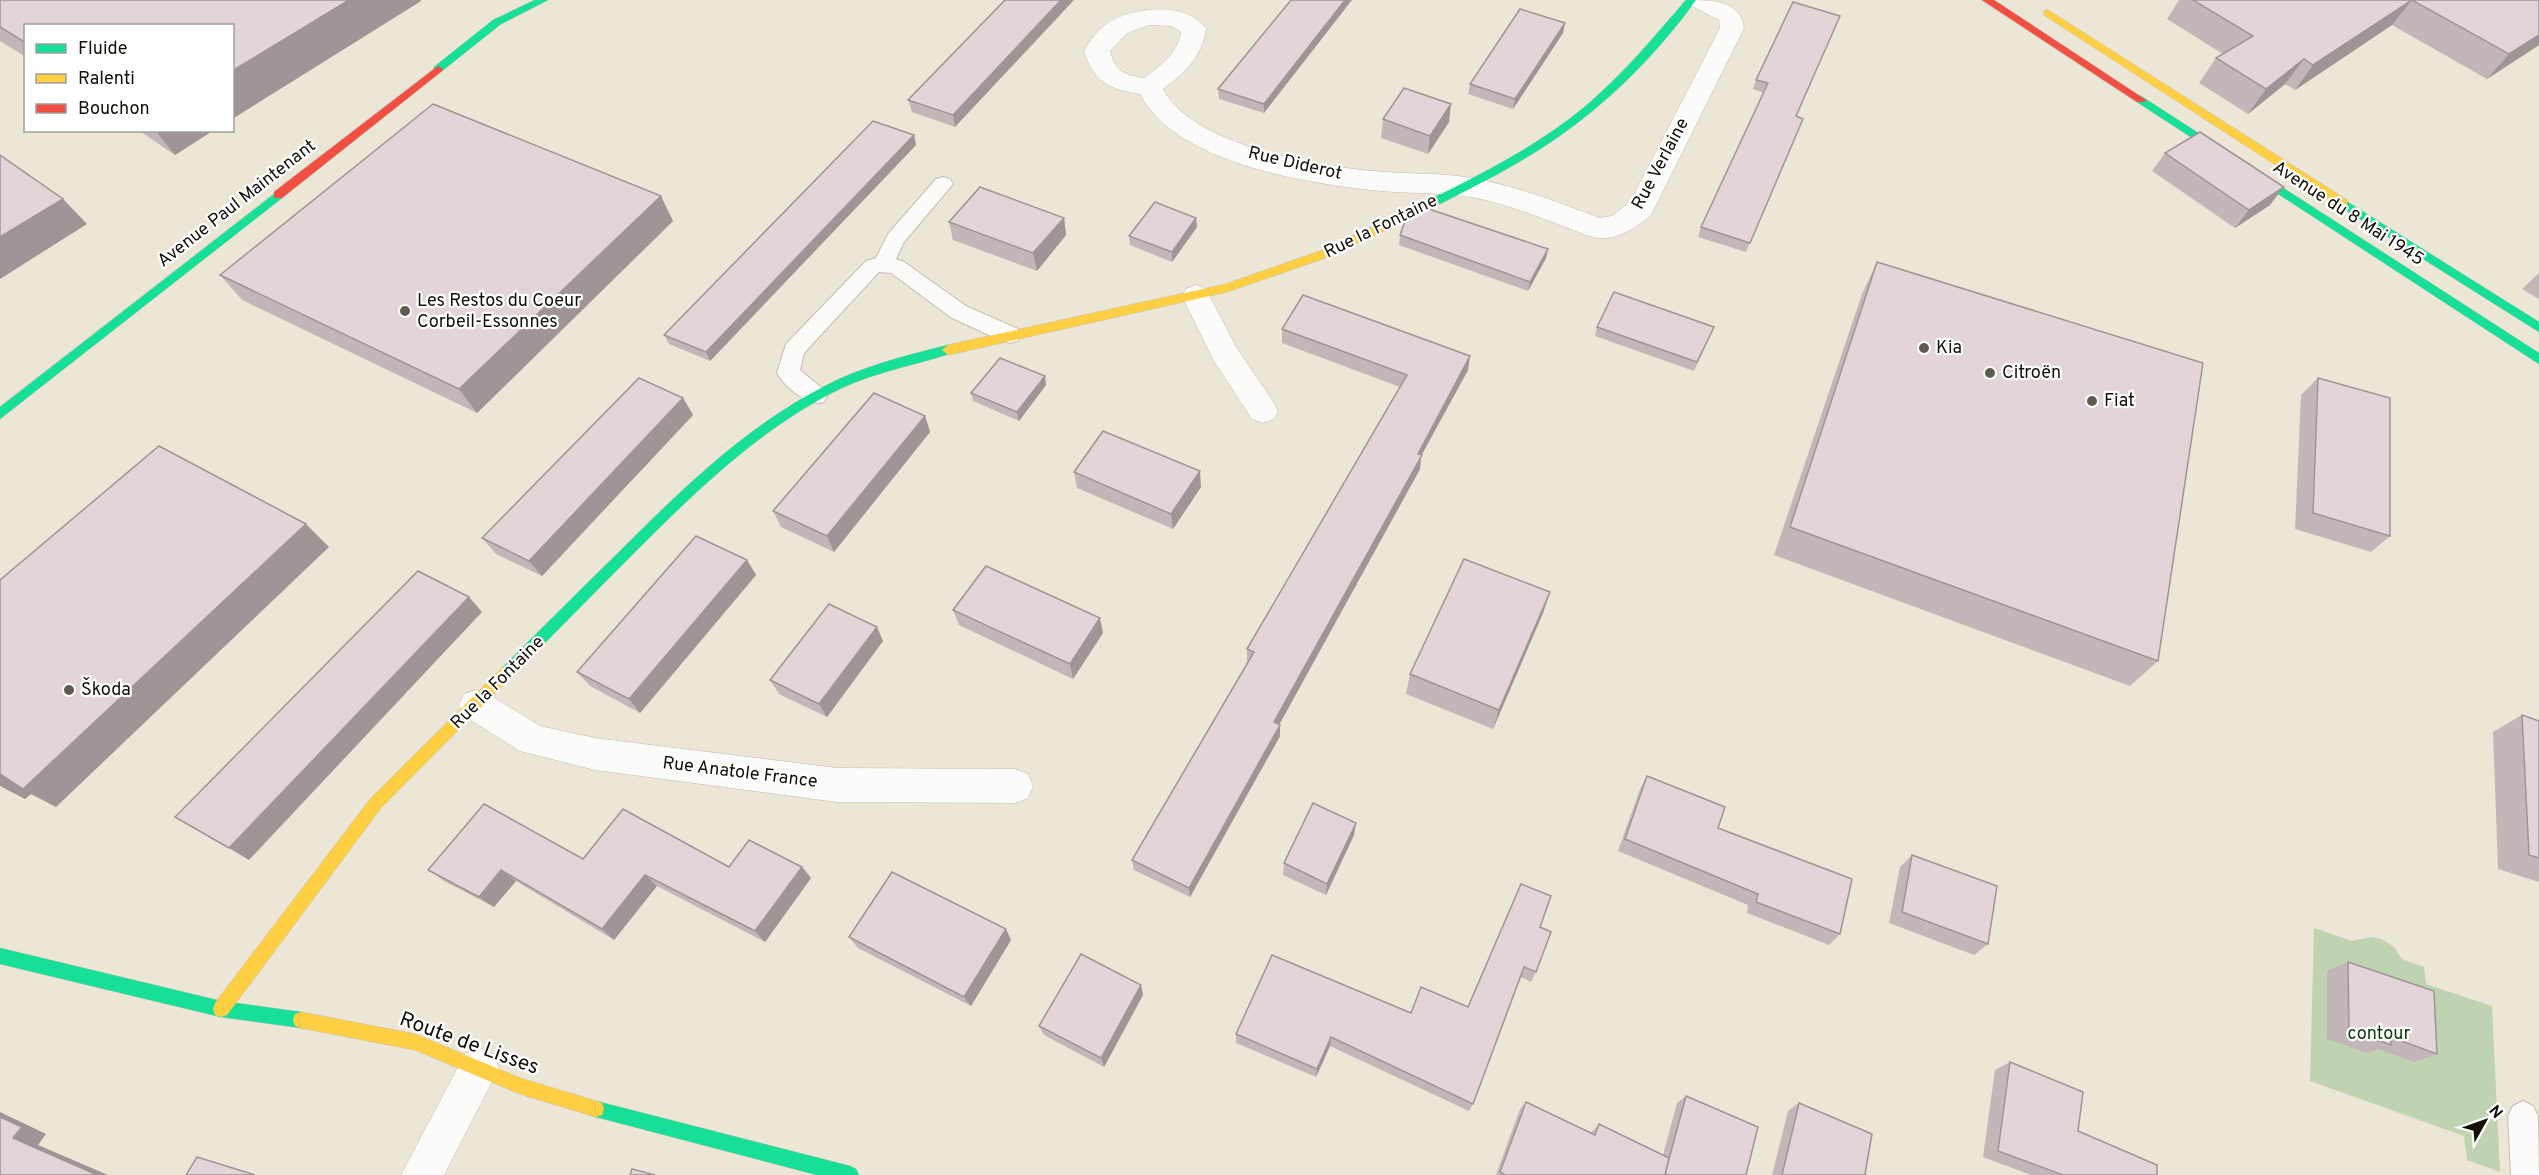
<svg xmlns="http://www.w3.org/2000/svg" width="2539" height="1175" viewBox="0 0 2539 1175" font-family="Overpass,sans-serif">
  <rect width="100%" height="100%" fill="#ece6d7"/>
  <polygon fill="#bfd3b3" points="2314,928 2352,941 2371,937 2381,939 2393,946 2402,959 2424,967 2426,984 2492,1006 2500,1172 2467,1160 2464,1136 2310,1081"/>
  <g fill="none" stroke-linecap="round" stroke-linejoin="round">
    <defs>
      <g id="lane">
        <path d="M943 177 950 179 953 184 904 242 896 259 904 262 966 306 1018 329 1021 335 1018 341 1010 343 1002 341 952 318 891 273 879 272 804 353 800 370 824 390 827 396 824 402C808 407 785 387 777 373L786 344 866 261 876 258 888 234 936 179Z"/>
        <polygon points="2523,1101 2533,1106 2538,1116 2539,1175 2511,1175 2508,1116 2513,1106"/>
      </g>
      <g id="street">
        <path d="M1687 0C1711 0 1741 0 1744 28L1651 215C1638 227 1617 240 1598 238 1586 236 1574 230 1563 226 1536 216 1509 205 1481 199 1448 192 1415 194 1381 191 1310 184 1176 164 1140 94 1110 90 1093 81 1084 51 1090 41 1096 32 1105 25 1130 7 1187 0 1206 29 1202 57 1185 73 1163 89 1194 148 1326 168 1387 172 1413 174 1439 173 1465 177 1512 184 1556 202 1600 218L1612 216 1630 202 1720 28 1719 20 1690 5ZM1149 25 1171 26 1181 32C1177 55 1161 65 1144 78 1124 75 1115 71 1110 51L1127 33Z"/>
        <polygon points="1196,285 1206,289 1236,347 1274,403 1278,411 1274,419 1263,423 1252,419 1214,361 1182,296 1186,289"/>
        <polygon points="476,690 488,694 540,726 595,738 837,768 1015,769 1028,774 1033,786 1028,798 1015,803 837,802 595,770 520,751 464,716 459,705 464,694"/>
        <polygon points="479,1048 493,1054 499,1068 444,1175 401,1175 465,1054"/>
      </g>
      <g id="fast">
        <polygon points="535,0 548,0 501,24 442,71 434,71 434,67 493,20"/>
        <path d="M1686 0H1696C1663 46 1621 90 1576 124 1528 161 1472 188 1418 215H1410V209C1472 179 1535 149 1588 104 1624 73 1655 36 1686 0Z"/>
        <polygon points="2141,96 2539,353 2539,364 2137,102 2137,98"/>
        <polygon points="278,191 284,195 282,198 0,419 0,407"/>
        <polygon points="2343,199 2539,322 2539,332 2339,206 2339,200"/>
        <path d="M948 345 954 350 952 353C916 365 879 371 844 387 764 425 699 488 637 550 595 592 554 634 512 676L507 678 502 676 500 672 502 668C542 628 582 588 622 549 683 488 746 427 823 387 862 366 905 356 948 345Z"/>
        <polygon points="0,948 221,1001 301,1012 307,1014 309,1020 307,1026 301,1028 221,1017 0,964"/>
        <polygon points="596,1101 850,1166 856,1169 859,1175 817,1175 596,1117 590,1115 588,1109 590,1103"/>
      </g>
      <g id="slow">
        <polygon points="2048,10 2347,200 2347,206 2339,206 2044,15 2044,11"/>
        <polygon points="1414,208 1420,212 1418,215 1328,257 1227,292 948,355 942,350 948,345 1226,284 1320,251"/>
        <polygon points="507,666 512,668 514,672 512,676 381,808 227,1015 221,1017 215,1015 213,1009 215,1003 371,798 502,668"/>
        <polygon points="301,1012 415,1034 520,1078 596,1101 602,1103 604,1109 602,1115 596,1117 520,1094 415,1050 301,1028 295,1026 293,1020 295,1014"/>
      </g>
      <g id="jam">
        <polygon points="1982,0 1994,0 2146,100 2145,102 2137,102"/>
        <polygon points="438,66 443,69 442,71 282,198 274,198 274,192"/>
      </g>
    </defs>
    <use href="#lane" stroke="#c3beb3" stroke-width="2"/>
    <use href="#street" stroke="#c3beb3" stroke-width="1"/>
    <use href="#fast" stroke="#c3beb3" stroke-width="1"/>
    <use href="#slow" stroke="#c3beb3" stroke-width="1"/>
    <use href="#jam" stroke="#c3beb3" stroke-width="1"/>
    <use href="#lane" fill="#fcfbf9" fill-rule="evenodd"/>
    <use href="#street" fill="#fcfbf9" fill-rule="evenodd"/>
    <use href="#fast" fill="#16e098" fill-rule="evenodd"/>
    <use href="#slow" fill="#ffcf43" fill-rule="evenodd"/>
    <use href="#jam" fill="#f24e42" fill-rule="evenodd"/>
  </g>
  <g fill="#c3b6b9">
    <polygon points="0,0 420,0 421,1 232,119 232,26 26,26 26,57 0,41"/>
    <polygon points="1005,0 955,127 912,112 908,100"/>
    <polygon points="1291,0 1264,113 1219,99 1218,89"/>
    <polygon points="2179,0 2539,0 2539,45 2487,79 2392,25 2295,90 2285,84 2248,114 2199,83 2216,58 2223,54 2167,19"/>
    <polygon points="1793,2 1796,117 1803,119 1746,252 1698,237 1701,227 1764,93 1753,89 1756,80"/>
    <polygon points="1565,23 1563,33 1513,109 1468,94 1470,84"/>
    <polygon points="1383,119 1449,122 1428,154 1381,138"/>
    <polygon points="138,130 214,130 175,155"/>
    <polygon points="914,135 916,145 710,361 669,344 664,335 838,158"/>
    <polygon points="2165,153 2270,205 2235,228 2152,171"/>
    <polygon points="1064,218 1066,235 1037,271 953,240 949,222"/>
    <polygon points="673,221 477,413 242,300 220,275"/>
    <polygon points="1197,227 1172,262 1130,245 1129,236"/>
    <polygon points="1400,235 1548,249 1546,258 1528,291 1399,245"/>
    <polygon points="1877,262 2158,661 2130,686 1774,555 1862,294"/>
    <polygon points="2539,273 2539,299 2522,289"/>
    <polygon points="1597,327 1714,327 1694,371 1595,336"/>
    <polygon points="1282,329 1468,370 1421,456 1420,469 1279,725 1280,725 1280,736 1190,897 1134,870 1132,860 1249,661 1247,661 1247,649 1400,387 1282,343"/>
    <polygon points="2318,378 2390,536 2371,552 2295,529 2301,395"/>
    <polygon points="1046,385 1019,421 973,401 971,393"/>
    <polygon points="683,398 693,415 542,576 496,554 482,538"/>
    <polygon points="925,416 930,432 834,552 781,527 773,511"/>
    <polygon points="1074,472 1201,487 1173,529 1077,488"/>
    <polygon points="747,560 756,575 640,713 590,686 577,672"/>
    <polygon points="1550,592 1543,613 1493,729 1406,694 1410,674"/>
    <polygon points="953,610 1103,633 1073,679 959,625"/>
    <polygon points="883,641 827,717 779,694 770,680"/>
    <polygon points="2522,715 2539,721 2539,882 2498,869 2493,732"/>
    <polygon points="1647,776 1718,828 1840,934 1829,945 1747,913 1748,905 1618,851 1640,789"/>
    <polygon points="1354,835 1326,895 1283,875 1284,863"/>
    <polygon points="1912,855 1988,944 1974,955 1889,923 1900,867"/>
    <polygon points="583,859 729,867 802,867 811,878 765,942 657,886 614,940 516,881 494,907 444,881 428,870"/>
    <polygon points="1540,927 1536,972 1531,982 1521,977 1473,1104 1469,1111 1330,1046 1316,1077 1236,1043 1236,1034 1411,1013 1468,1007"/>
    <polygon points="849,937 1011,940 971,1006 858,948"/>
    <polygon points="2348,962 2437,1054 2414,1062 2378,1049 2368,1053 2327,1039 2327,971"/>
    <polygon points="1141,985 1143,995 1104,1067 1044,1035 1039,1026"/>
    <polygon points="2010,1062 2078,1131 2157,1175 2031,1175 1983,1157 1995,1070"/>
    <polygon points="1686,1096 1746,1175 1496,1175 1520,1109 1526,1102 1591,1133 1599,1124 1663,1155 1677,1103"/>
    <polygon points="1799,1103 1865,1174 1866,1175 1772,1175 1788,1111"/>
  </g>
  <g fill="#9f9496">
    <polygon points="349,0 420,0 421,1 232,119 232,71"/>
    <polygon points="1061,0 1074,0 955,127 953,115"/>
    <polygon points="1345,0 1352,0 1264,113 1264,104"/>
    <polygon points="2412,0 2392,25 2295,90 2313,65"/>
    <polygon points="1565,23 1563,33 1513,109 1515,99"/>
    <polygon points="2539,35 2539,45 2487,79 2509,54"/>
    <polygon points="2304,59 2285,84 2248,114 2266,89"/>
    <polygon points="1451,104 1449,122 1428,154 1430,136"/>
    <polygon points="155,130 214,130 175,155"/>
    <polygon points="914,135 916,145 710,361 706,352"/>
    <polygon points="2284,187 2270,205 2235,228 2249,210"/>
    <polygon points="661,196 673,221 477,413 459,389"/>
    <polygon points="63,199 87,224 0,279 0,237"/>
    <polygon points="1064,218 1066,235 1037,271 1033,253"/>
    <polygon points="1196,218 1197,227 1172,262 1172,252"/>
    <polygon points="1548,249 1546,258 1528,291 1530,282"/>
    <polygon points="1470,356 1468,370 1421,456 1420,469 1274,734 1274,722"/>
    <polygon points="1045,376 1046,385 1019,421 1017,412"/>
    <polygon points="683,398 693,415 542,576 529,561"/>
    <polygon points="925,416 930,432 834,552 827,536"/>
    <polygon points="1200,471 1201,487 1173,529 1171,514"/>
    <polygon points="306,524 329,547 56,807 31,794 25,799 0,786 0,774"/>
    <polygon points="747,560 756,575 640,713 629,699"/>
    <polygon points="1550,592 1543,613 1493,729 1499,710"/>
    <polygon points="469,597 482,612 249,860 229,848"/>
    <polygon points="1100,618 1103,633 1073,679 1070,664"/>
    <polygon points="877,627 883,641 827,717 819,704"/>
    <polygon points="1280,725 1280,736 1190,897 1189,888"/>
    <polygon points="1356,823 1354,835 1326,895 1327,884"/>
    <polygon points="802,867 811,878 765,942 755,931"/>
    <polygon points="501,870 516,881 494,907 479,897"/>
    <polygon points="645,875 657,886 614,940 602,929"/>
    <polygon points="1006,929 1011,940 971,1006 964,997"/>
    <polygon points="1141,985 1143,995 1104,1067 1101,1058"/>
    <polygon points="1331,1037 1330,1046 1316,1077 1317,1069"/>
    <polygon points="0,1112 46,1134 38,1145 108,1175 97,1175 13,1138 0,1117"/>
  </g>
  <g fill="#e3d4d7" stroke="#9f9496" stroke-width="1.5">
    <polygon points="0,0 349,0 232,71 232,26 26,26 26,43 0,27"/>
    <polygon points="1005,0 1061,0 953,115 908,100"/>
    <polygon points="1291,0 1345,0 1264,104 1218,89"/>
    <polygon points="2193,0 2412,0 2313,65 2304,59 2266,89 2216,58 2253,36"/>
    <polygon points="2412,0 2539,0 2539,35 2509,54"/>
    <polygon points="1793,2 1840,16 1796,116 1803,119 1750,243 1701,227 1768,83 1756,80"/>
    <polygon points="1520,9 1565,23 1515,99 1470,84"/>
    <polygon points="1404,88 1451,104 1430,136 1383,119"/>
    <polygon points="433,104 661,196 459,389 220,275"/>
    <polygon points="873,121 914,135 706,352 664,335"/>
    <polygon points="2200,132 2284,187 2249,210 2165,153"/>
    <polygon points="0,155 63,199 0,237"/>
    <polygon points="980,187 1064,218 1033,253 949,222"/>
    <polygon points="1155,202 1196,218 1172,252 1129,236"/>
    <polygon points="1429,209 1548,249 1530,282 1400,235 1405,221"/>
    <polygon points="1877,262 2203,363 2158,661 1790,527"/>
    <polygon points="1614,292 1714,327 1697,362 1597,327"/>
    <polygon points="1303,295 1470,356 1418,454 1422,455 1274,722 1280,725 1189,888 1132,860 1254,652 1247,649 1407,375 1282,329"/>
    <polygon points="1000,358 1045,376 1017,412 971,393"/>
    <polygon points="639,378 683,398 529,561 482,538"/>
    <polygon points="2318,378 2390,398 2390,536 2313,513"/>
    <polygon points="874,393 925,416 827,536 773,511"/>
    <polygon points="1103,431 1200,471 1171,514 1074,472"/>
    <polygon points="159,446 306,524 23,789 0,774 0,580"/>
    <polygon points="696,536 747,560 629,699 577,672"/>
    <polygon points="1464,559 1550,592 1499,710 1410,674"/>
    <polygon points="986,566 1100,618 1070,664 953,610"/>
    <polygon points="418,571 469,597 229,848 175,817"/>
    <polygon points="829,604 877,627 819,704 770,680"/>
    <polygon points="2522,715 2539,721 2539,858 2529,855"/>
    <polygon points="1647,776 1725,807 1718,828 1852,879 1840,934 1756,902 1758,894 1625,839"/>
    <polygon points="1313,803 1356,823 1327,884 1284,863"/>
    <polygon points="484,804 583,859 623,809 729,867 749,840 802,867 755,931 645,875 602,929 501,870 479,897 428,870"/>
    <polygon points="1912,855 1997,886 1988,944 1902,912"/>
    <polygon points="892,872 1006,929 964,997 849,937"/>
    <polygon points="1521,884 1551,896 1540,927 1551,932 1536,972 1524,967 1473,1104 1331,1037 1317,1069 1236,1034 1272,955 1411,1013 1421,987 1468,1007"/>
    <polygon points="1081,954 1141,985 1101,1058 1039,1026"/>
    <polygon points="2348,962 2434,991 2437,1054 2391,1037 2391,1045 2349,1030"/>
    <polygon points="2010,1062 2083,1092 2078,1131 2157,1165 2157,1175 2063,1175 1998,1151"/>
    <polygon points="1686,1096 1758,1127 1746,1175 1668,1175 1665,1174"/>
    <polygon points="1526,1102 1595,1135 1599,1124 1669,1158 1665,1175 1505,1175 1500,1172"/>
    <polygon points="1799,1103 1872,1134 1865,1174 1866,1175 1782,1175"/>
    <polygon points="0,1117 22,1127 13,1138 97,1175 0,1175"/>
    <polygon points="197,1157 255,1175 186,1175"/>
    <polygon points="632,1169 655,1175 630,1175"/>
  </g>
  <g fill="#5f5b50" stroke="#fff" stroke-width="2">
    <circle cx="405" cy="311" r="6"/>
    <circle cx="1924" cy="348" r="6"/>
    <circle cx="1990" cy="373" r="6"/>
    <circle cx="2092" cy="401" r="6"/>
    <circle cx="69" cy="690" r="6"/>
  </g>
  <g text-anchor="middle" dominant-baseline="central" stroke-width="4.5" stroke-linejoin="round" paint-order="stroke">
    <g font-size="18" fill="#131007" stroke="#fff">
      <text transform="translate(1295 164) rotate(13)">Rue Diderot</text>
      <text transform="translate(1661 164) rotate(-62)">Rue Verlaine</text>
      <text transform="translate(237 204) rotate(-38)">Avenue Paul Maintenant</text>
      <text transform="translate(2348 214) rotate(33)">Avenue du 8 Mai 1945</text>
      <text transform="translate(1381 227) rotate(-26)">Rue la Fontaine</text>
      <text transform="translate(498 683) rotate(-45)">Rue la Fontaine</text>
      <text transform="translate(740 773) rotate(7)">Rue Anatole France</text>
    </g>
    <g font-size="18" fill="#131007" stroke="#fff" text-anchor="start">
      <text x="417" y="301">Les Restos du Coeur<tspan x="417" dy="21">Corbeil-Essonnes</tspan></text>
      <text x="1936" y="348">Kia</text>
      <text x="2002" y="373">Citroën</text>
      <text x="2104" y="401">Fiat</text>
      <text x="81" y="690">Škoda</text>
    </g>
    <g font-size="18" fill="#0b4006" stroke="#fff">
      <text x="2379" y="1034">contour</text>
    </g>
    <g font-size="21" fill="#131007" stroke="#fff">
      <text transform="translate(469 1044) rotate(20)">Route de Lisses</text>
    </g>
  </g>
  <rect x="24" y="24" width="210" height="108" fill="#ffffff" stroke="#a19f9c" stroke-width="1.5"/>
  <rect x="36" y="44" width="30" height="9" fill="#16e098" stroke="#a19f9c" stroke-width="1.5"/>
  <text x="78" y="54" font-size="18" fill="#131007">Fluide</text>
  <rect x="36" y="74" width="30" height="9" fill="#ffcf43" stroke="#a19f9c" stroke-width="1.5"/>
  <text x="78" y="84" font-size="18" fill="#131007">Ralenti</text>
  <rect x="36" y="104" width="30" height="9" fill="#f24e42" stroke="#a19f9c" stroke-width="1.5"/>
  <text x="78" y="114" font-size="18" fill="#131007">Bouchon</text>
  <g transform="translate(2485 1121) rotate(50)" stroke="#ffffff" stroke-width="4.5" paint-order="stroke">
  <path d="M0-4.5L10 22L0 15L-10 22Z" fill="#131007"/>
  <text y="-9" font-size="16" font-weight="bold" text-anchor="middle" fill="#131007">N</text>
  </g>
</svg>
